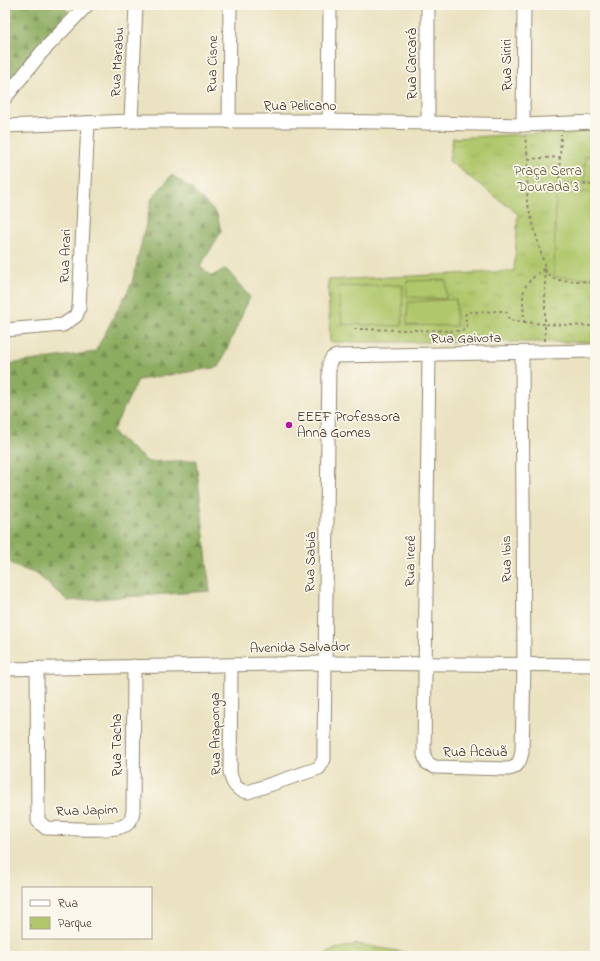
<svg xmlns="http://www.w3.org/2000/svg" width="600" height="961" viewBox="0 0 600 961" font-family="'Indie Flower',sans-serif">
  <defs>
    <pattern id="forest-firs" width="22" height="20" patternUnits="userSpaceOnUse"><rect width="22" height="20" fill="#8cac60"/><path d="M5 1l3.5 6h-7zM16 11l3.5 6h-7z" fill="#748c4f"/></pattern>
    <pattern id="wetland-marsh" width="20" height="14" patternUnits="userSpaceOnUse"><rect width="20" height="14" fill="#b0c76c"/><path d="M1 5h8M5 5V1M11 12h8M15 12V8" fill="none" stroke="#98ab5d"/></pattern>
    <pattern id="park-tufts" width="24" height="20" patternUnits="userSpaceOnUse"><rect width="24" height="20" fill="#b0c76c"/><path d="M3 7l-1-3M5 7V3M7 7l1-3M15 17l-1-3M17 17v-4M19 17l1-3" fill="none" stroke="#98ab5d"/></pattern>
  </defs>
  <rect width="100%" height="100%" fill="#fbf7ec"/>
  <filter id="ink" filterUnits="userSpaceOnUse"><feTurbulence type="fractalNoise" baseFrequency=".025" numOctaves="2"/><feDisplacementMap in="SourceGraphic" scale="8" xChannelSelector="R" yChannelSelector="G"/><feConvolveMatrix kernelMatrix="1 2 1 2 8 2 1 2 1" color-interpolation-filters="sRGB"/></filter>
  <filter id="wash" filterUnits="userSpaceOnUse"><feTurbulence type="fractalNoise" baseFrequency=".012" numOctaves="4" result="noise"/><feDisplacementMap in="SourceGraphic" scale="16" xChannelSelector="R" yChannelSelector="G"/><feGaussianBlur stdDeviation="0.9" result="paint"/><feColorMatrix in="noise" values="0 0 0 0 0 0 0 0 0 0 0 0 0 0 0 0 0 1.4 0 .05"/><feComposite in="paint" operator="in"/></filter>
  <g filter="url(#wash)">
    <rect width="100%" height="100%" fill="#eae2c0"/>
    <g fill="url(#forest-firs)" stroke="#646b3f">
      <polygon points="5,5 62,5 76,19 5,84"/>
      <polygon points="172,175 192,189 217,214 221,232 200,267 212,276 225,269 228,271 250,297 219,367 138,380 112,432 148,462 196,460 210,591 68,601 37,574 14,566 5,556 5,362 8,364 95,352 132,283 152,198"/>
    </g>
    <polygon fill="url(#wetland-marsh)" stroke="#767845" points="358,944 424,956 322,956 335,949"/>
    <polygon fill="url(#park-tufts)" stroke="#767845" points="595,130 595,342 330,342 328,280 514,271 518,214 449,161 453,138"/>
    <g fill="#b0c76c" stroke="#767845">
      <rect x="585" y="156" width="10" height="26"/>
      <polygon points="595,192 595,278 554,277 556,193"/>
      <polygon points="446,280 446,299 407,297 407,281"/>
      <polygon points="403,285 402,326 342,324 338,287"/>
      <polygon points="456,299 456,326 407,325 408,302"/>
    </g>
  </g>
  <g filter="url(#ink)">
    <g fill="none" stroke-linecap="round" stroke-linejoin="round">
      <defs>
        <g id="minor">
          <polyline points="428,5 428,123"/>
          <polyline points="5,98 41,53 87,5"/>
          <polyline points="131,121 136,5"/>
          <polyline points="329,121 330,5"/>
          <polyline points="229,122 230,5"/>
          <polyline points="523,125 524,5"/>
          <polyline points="5,126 131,121 329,121 523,125 595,122"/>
          <polyline points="5,330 63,325 76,316 79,308 88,123"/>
          <path d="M429 355 424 755 427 763 435 767 508 769C518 768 520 761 522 752L524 665 522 354"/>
          <path d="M231 666 230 772C232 783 236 791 248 792L319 768 324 759V746L329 364 332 358 337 356 595 351"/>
          <polyline points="5,669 325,663 595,665"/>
          <path d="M37 669 38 821 46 828C62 828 112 832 123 826 130 824 132 818 133 811L134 666"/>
        </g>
      </defs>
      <use href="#minor" stroke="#92866f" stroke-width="15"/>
      <g stroke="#92866f" stroke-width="2" stroke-dasharray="3 3" stroke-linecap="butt">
        <polyline points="560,157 559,178 562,183 595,185"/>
        <polyline points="528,159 560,157 561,134"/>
        <polyline points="545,269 550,276 556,280 595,282"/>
        <polyline points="524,322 545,324 545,268"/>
        <path d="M354 329 462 331 467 327 465 315 468 312 505 311 507 313 509 320 524 322C523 290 518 288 545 268L527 202 528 159 525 136"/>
        <polyline points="545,341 545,324 590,326 595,323"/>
      </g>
      <use href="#minor" stroke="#fff" stroke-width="13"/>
    </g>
  </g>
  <circle fill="#b5179e" stroke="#fbf7ec" stroke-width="1.5" cx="289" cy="425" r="4"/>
  <g text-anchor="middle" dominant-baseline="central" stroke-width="3.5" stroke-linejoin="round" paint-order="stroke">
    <g font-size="14" fill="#3b2a1e" stroke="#fbf7ec">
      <text transform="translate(118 62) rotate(-87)">Rua Marabu</text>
      <text transform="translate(213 64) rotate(-89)">Rua Cisne</text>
      <text transform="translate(412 64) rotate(-90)">Rua Carcará</text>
      <text transform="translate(507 65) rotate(-90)">Rua Siriri</text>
      <text x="300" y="106">Rua Pelicano</text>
      <text transform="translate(66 256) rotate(-88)">Rua Arari</text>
      <text transform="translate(466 339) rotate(-1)">Rua Gaivota</text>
      <text transform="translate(507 559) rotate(-91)">Rua Ibis</text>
      <text transform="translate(411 561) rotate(-89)">Rua Irerê</text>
      <text transform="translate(311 562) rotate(-89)">Rua Sabiá</text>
      <text transform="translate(300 648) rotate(-1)">Avenida Salvador</text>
      <text transform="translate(216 734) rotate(-91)">Rua Araponga</text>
      <text transform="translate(117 745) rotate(-90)">Rua Tacha</text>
      <text x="475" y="752">Rua Acauã</text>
      <text transform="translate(87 811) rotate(-2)">Rua Japim</text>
    </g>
    <g font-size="14" fill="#5e5935" stroke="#fbf7ec">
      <text x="548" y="171">Praça Serra<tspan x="548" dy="16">Dourada 3</tspan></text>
    </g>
    <g font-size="14" fill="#3b2a1e" stroke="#fbf7ec" text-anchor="start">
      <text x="297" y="417">EEEF Professora<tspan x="297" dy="16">Anna Gomes</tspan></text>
    </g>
  </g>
  <rect width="600" height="961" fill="none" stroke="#fbf7ec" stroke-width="20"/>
  <rect x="22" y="887" width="130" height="52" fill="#fbf7ec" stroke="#aea59a"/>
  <rect x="30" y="900" width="20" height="6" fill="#ffffff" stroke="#aea59a"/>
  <text x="58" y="907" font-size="12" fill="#3b2a1e">Rua</text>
  <rect x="30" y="917" width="20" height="12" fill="url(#park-tufts)" stroke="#aea59a"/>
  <text x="58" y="927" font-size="12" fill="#3b2a1e">Parque</text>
</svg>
